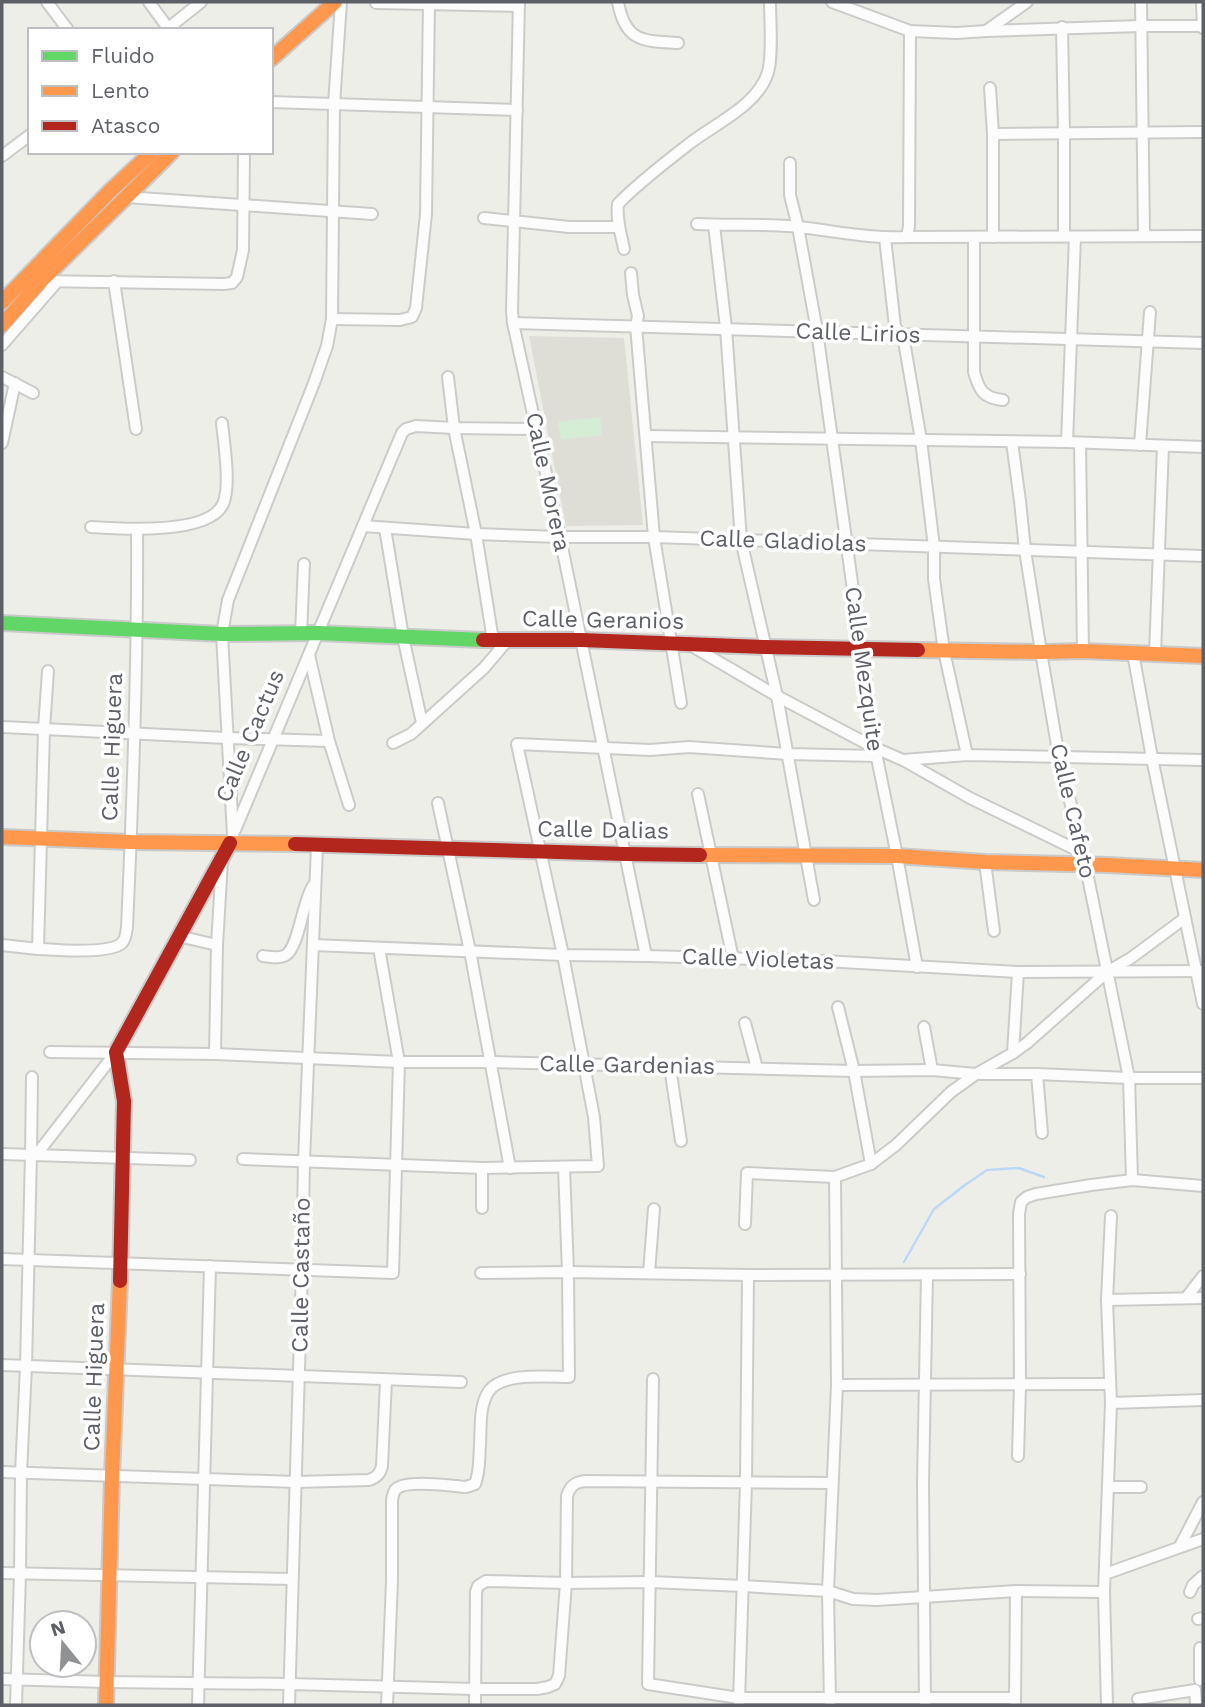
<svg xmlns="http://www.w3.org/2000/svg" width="1205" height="1707" viewBox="0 0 1205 1707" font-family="'Work Sans',sans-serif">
  <rect width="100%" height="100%" fill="#eeeee8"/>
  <polygon fill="#dfded6" points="529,336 624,338 643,525 566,526"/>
  <polygon fill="#d5ecd5" points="600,417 602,435 561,440 558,422"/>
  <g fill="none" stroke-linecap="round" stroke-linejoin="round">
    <polyline stroke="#bcd7f8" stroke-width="2.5" points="904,1262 934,1209 965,1185 987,1170 1019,1168 1044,1177"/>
    <defs>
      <g id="street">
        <polyline points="47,2 68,30"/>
        <polyline points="149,2 168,28"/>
        <polyline points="519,2 512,311 513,323 560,537 646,956"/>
        <path d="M618 2C625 42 643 41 678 43"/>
        <polyline points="832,2 910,31 957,33 986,31 1027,2"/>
        <polyline points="1141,2 1144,236"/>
        <polyline points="376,3 519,6"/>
        <polyline points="1202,3 1203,28"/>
        <polyline points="1062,27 1064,133 1064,236"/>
        <polyline points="166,30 201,2"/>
        <polyline points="986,31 1140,26 1203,26"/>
        <polyline points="990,88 993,134 993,237"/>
        <polyline points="271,102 517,110"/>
        <polyline points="993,134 1203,132"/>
        <polyline points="2,156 30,135"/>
        <polyline points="790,163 790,195 798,227 817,331 875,748 897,856 917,967"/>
        <polyline points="126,197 372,214"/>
        <polyline points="484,218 569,227 619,227"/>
        <path d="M697 224C731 226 765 223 799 227 835 231 871 239 907 237L1203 236"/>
        <polyline points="714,225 726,328 741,540 777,696 814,900"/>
        <polyline points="907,237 909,226 910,31"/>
        <path d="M974 237V372C979 390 983 398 1003 400"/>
        <polyline points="885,238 895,326 904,341 921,440 934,547 934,579 944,651 967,755"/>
        <path d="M624 249C621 234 616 219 618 204 637 184 667 161 689 144 714 124 758 106 768 72 773 55 770 21 770 2"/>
        <polyline points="631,273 633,295 638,316 636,326 654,537 681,703"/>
        <polyline points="41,281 224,284 232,283 237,277 243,250 244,152"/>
        <polyline points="114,281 136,429"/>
        <polyline points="332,319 400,320 412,317 416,308 426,214 429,2"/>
        <polyline points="513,323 1203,343"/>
        <polyline points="2,345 57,282"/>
        <polyline points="2,377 33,393"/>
        <polyline points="448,377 454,428 476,534 493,640"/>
        <polyline points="646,436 1067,442 1203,447"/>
        <polyline points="1012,442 1020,501 1025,550 1041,652 1059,757 1083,853 1129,1078 1132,1180"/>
        <polyline points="1067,442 1075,237"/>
        <polyline points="2,443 15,383"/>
        <polyline points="1080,443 1083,651"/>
        <polyline points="1140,445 1150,312"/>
        <polyline points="363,526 476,534 560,537 654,537 1203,556"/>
        <path d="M91 527C120 529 209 535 223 504 231 486 224 443 222 423"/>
        <polyline points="385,528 403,637 422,723"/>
        <polyline points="301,634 304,564"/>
        <polyline points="690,645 777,696 875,748 903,760 970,798 1083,853"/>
        <polyline points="1133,653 1152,758 1203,1004"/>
        <polyline points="1155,654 1163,446"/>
        <polyline points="309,655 329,741 349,805"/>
        <polyline points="3,727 227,738 329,741"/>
        <polyline points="393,743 411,734 484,668 507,641"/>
        <polyline points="903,760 967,755 1203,760"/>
        <polyline points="698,794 733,959"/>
        <polyline points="438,803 470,951 510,1168"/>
        <polyline points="235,830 402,433 406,429 416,426 454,428 536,429"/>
        <polyline points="233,835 222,634 228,600 314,383 327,346 332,319 334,104 341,2"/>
        <polyline points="985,862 994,931"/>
        <polyline points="178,936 217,945"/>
        <path d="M2 945C24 948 107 957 122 943 126 939 126 933 127 927 133 795 138 662 137 530"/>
        <polyline points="313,945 563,955 646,956 824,961 1018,972 1203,971"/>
        <polyline points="38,949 44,729 48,671"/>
        <path d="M263 956C270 957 279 959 286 955 299 946 302 903 313 886"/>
        <polyline points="838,1007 854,1071 871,1164"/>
        <polyline points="745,1023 757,1068"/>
        <polyline points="924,1027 932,1070"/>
        <polyline points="50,1052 215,1054 399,1062 491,1062 854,1071 932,1070 976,1074 1037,1074 1129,1078 1203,1078"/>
        <polyline points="1013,1053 1018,972"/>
        <polyline points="215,1054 217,945 222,861"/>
        <polyline points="670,1067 681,1141"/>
        <polyline points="1037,1074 1042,1133"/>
        <polyline points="2,1154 190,1160"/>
        <polyline points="37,1154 116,1052"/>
        <polyline points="243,1159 482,1168 598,1166 594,1117 563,955 517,744 650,750 689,747 788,754 877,756"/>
        <polyline points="482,1168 482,1208"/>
        <polyline points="745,1224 747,1173 835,1177 871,1164 896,1145 951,1092 976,1074 1013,1053 1027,1043 1107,972 1131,958 1185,918"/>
        <polyline points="2,1259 393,1273 399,1062 379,948"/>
        <polyline points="481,1273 568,1272 748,1275 1020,1274"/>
        <polyline points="649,1273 654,1209"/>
        <polyline points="1186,1298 1203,1276"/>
        <polyline points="1107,1300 1203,1298"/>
        <polyline points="2,1365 461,1382"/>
        <polyline points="653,1379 648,1684 739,1698 1015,1698"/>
        <polyline points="837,1385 1110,1384"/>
        <polyline points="1111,1403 1203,1400"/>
        <polyline points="1018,1456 1020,1385 1019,1214 1021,1202 1027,1197 1036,1194 1091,1185 1132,1180 1203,1186"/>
        <path d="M2 1472 296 1482 369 1480C377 1477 380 1474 382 1466L386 1381"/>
        <polyline points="1108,1487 1141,1487"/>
        <polyline points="1180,1546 1203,1502"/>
        <polyline points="2,1573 292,1579"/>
        <polyline points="1105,1574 1203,1539"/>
        <polyline points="1190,1592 1193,1585 1203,1576"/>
        <polyline points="1198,1619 1203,1618"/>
        <polyline points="1200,1648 1200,1680"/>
        <path d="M2 1679 106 1682 290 1684 475 1689H537L548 1687 555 1684 559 1676 566 1583 567 1496C570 1486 575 1482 585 1481L832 1483"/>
        <polyline points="1195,1690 1196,1705"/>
        <polyline points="1138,1699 1195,1690"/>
        <polyline points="739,1702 746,1482 748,1275"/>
        <polyline points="1015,1703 1016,1591"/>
        <polyline points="16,1705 20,1574 21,1473 26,1366 31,1154 32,1077"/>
        <polyline points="198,1705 210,1266"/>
        <polyline points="289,1705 302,1269 304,1161 317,846"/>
        <path d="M387 1705 392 1581V1500C393 1495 393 1492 396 1489 407 1479 451 1486 466 1487L475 1484C480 1472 479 1458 480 1445 481 1428 479 1405 489 1391 502 1372 548 1377 569 1377L568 1272 564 1167"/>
        <polyline points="475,1705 476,1592 478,1586 486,1581 566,1583 650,1582 743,1586 828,1591 853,1599 877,1600 1016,1591 1104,1592"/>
        <polyline points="830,1705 828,1591 837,1385 835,1177"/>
        <polyline points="925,1705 923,1483 927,1275"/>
        <polyline points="1107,1705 1104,1592 1111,1403 1107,1300 1111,1216"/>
      </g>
      <polyline id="fast" points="2,623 222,634 318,633 483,640"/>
      <g id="slow">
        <polyline points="271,59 335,2"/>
        <polyline points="2,302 110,191 152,152"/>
        <polyline points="2,325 41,281 172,152"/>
        <polyline points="918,650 1041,652 1083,651 1203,656"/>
        <polyline points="2,837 131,842 295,844"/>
        <polyline points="700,855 897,856 985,862 1108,865 1203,870"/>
        <polyline points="106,1705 112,1476 120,1281"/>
      </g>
      <g id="jam">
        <polyline points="483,640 581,640 765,647 918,650"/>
        <polyline points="295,844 625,854 700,855"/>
        <polyline points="120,1281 124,1101 116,1052 230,843"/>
      </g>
    </defs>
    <use href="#street" stroke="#cbccca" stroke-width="14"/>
    <use href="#fast" stroke="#c9cac9" stroke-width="18"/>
    <use href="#slow" stroke="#c9cac9" stroke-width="18"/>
    <use href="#jam" stroke="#c9cac9" stroke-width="18"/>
    <use href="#street" stroke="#fcfcfc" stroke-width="10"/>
    <use href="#fast" stroke="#63d668" stroke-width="14"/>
    <use href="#slow" stroke="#ff974d" stroke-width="14"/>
    <use href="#jam" stroke="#b3261e" stroke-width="14"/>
  </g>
  <g text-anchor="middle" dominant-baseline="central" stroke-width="7" stroke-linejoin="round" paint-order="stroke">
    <g font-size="23" fill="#5d6067" stroke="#fff">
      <text transform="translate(858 333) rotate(2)">Calle Lirios</text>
      <text transform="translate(548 482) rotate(78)">Calle Morera</text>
      <text transform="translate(783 541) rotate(2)">Calle Gladiolas</text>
      <text transform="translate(603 620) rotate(1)">Calle Geranios</text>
      <text transform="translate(864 669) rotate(82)">Calle Mezquite</text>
      <text transform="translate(250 736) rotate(-67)">Calle Cactus</text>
      <text transform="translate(112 747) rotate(-88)">Calle Higuera</text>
      <text transform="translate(1073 811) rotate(77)">Calle Cafeto</text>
      <text transform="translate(603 830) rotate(1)">Calle Dalias</text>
      <text transform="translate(758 959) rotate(2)">Calle Violetas</text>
      <text transform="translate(627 1065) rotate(1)">Calle Gardenias</text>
      <text transform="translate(301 1275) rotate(-89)">Calle Castaño</text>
      <text transform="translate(94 1377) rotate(-88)">Calle Higuera</text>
    </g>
  </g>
  <rect width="1205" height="1707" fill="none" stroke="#5d6067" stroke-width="7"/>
  <rect x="28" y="28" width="245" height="126" fill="#ffffff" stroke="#bebfc2" stroke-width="2"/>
  <rect x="42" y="51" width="35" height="10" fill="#63d668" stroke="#bebfc2" stroke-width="2"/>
  <text x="91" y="63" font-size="21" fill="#5d6067">Fluido</text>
  <rect x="42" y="86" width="35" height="10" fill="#ff974d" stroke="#bebfc2" stroke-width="2"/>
  <text x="91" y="98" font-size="21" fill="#5d6067">Lento</text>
  <rect x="42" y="121" width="35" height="10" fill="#b3261e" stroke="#bebfc2" stroke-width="2"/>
  <text x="91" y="133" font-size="21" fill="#5d6067">Atasco</text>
  <g transform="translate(63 1644) rotate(342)"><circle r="33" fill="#ffffff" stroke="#bebfc2" stroke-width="2"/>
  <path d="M0-5L12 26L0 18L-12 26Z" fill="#909294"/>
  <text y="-10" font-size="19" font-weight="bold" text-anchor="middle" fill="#5d6067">N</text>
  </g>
</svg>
